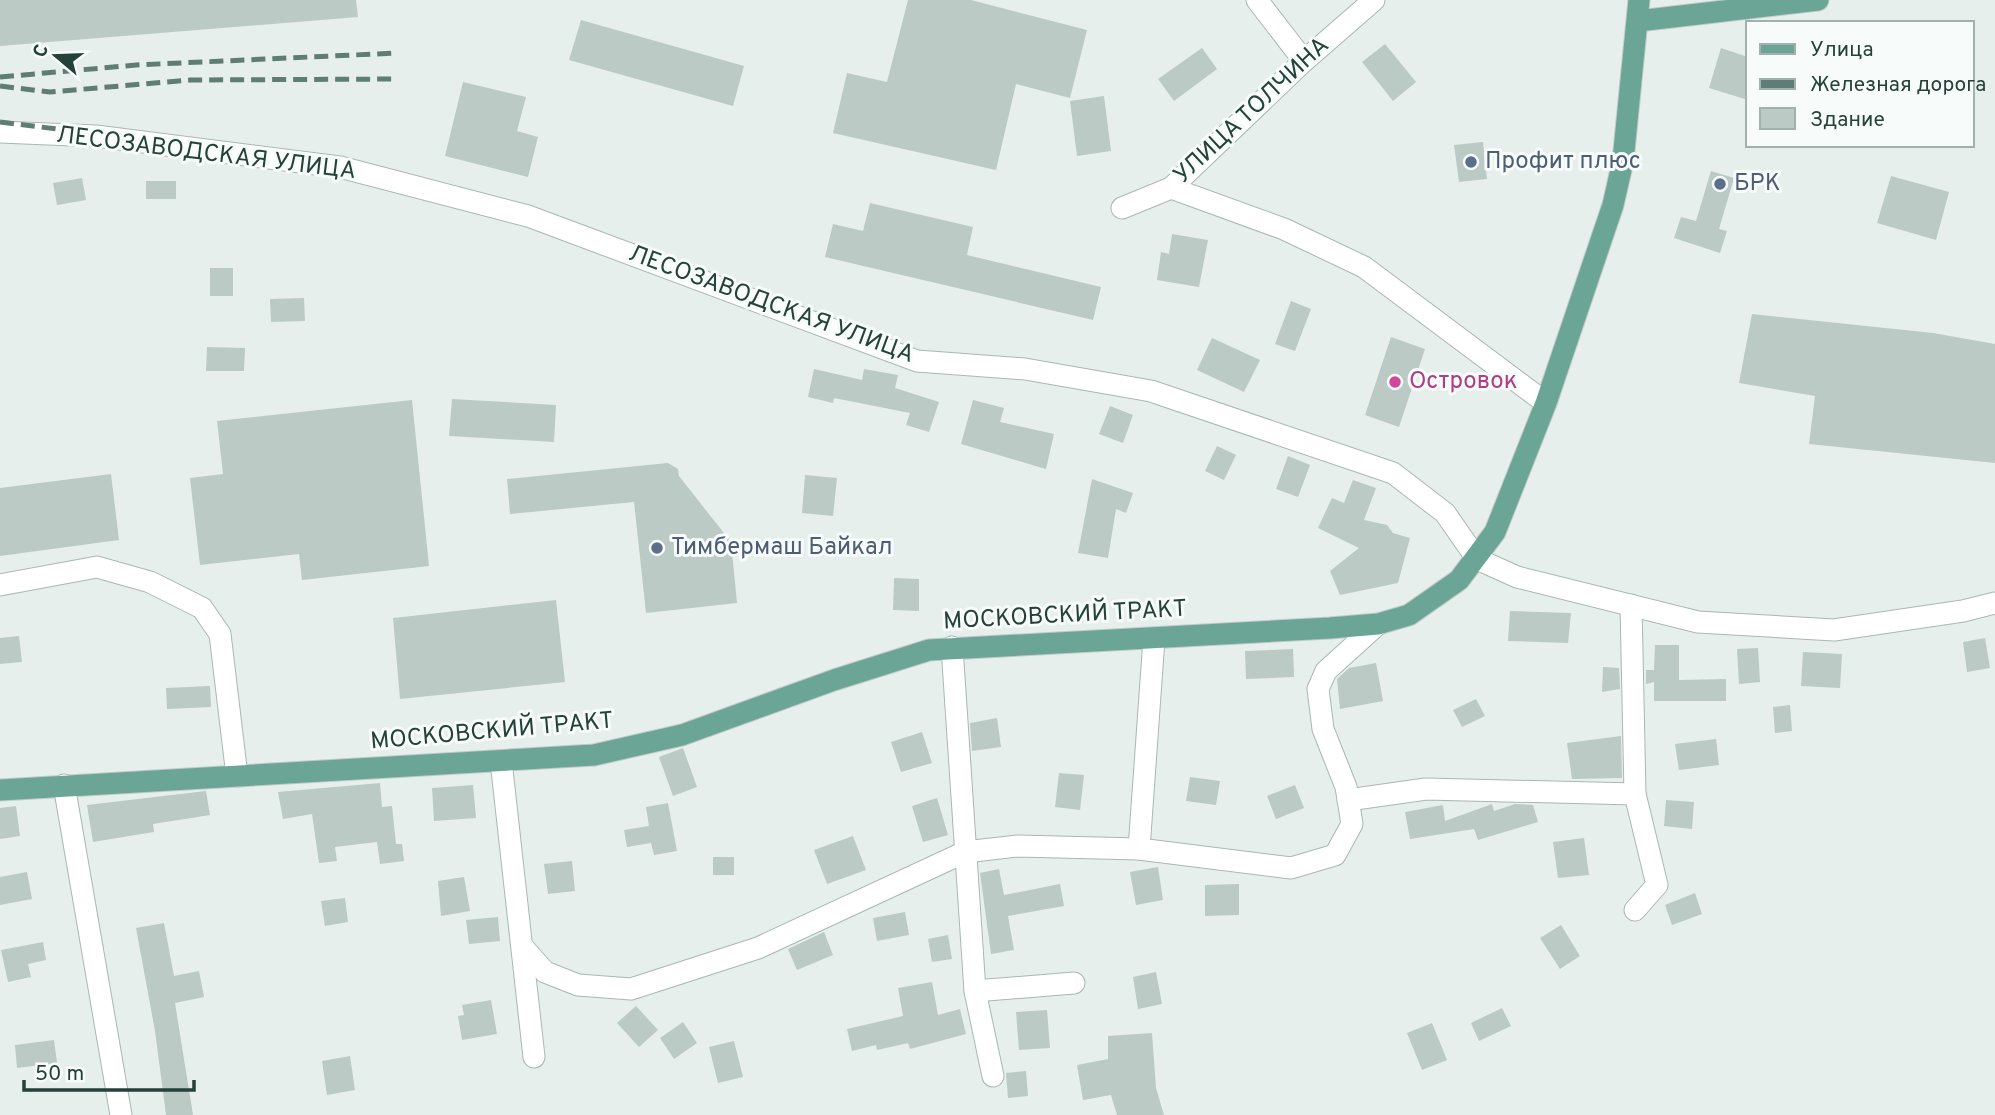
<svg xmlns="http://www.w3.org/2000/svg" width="1995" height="1115" viewBox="0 0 1995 1115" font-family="Overpass,sans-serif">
  <rect width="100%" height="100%" fill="#e6efeb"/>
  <g fill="#bbcac4">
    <polygon points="0,0 356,0 358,17 0,46"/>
    <polygon points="908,0 971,0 1087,30 1070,98 1016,84 996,170 833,133 847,73 887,82"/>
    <polygon points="581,20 744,66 733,106 569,60"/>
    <polygon points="1385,44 1416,82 1393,101 1362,62"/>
    <polygon points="1202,48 1217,69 1174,101 1158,79"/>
    <polygon points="1721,48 1748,57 1748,100 1709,88"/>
    <polygon points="463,82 526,97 517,131 538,137 528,177 445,156"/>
    <polygon points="1104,96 1111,151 1077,156 1070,101"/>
    <polygon points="1483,142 1487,179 1459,182 1454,145"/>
    <polygon points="1711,171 1734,178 1719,229 1727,231 1720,253 1674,238 1681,217 1696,221"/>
    <polygon points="1891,176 1949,192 1936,240 1877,223"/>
    <polygon points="82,178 86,200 57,205 53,183"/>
    <rect x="146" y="181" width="30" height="18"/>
    <polygon points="870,203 973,227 967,255 1101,287 1093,320 825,257 833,224 863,231"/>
    <polygon points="1172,234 1208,240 1199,287 1157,280 1161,252 1169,254"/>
    <rect x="210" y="268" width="23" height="28"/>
    <polygon points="304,298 305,321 271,322 270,299"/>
    <polygon points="1291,301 1311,309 1295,351 1275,344"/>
    <polygon points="1752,314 1933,333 1995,344 1995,463 1809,444 1815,396 1739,383"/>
    <polygon points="1391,337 1425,349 1399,427 1365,415"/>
    <polygon points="1212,338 1260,360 1244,392 1197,370"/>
    <polygon points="207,347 245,348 244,371 206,371"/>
    <polygon points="814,369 862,380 864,369 898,375 895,388 939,402 929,432 906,425 910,413 834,398 833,403 808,397"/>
    <polygon points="452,399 556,405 554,442 449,436"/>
    <polygon points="412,400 429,566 302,580 299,554 200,565 190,478 223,474 217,421"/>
    <polygon points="973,400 1004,408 1000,422 1054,434 1046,469 961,444"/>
    <polygon points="1110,406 1133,415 1123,443 1099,434"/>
    <polygon points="1217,446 1236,455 1224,480 1205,471"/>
    <polygon points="1288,456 1310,465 1298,497 1276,489"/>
    <polygon points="668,463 678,469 679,476 731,542 737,603 646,613 634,502 510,514 507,479"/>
    <polygon points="111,474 119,540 0,556 0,488"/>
    <polygon points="805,475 837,478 833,516 802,513"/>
    <polygon points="1092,479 1133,493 1126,513 1116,509 1108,558 1078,553"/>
    <polygon points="1353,480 1376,488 1364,520 1387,525 1393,533 1410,538 1398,583 1340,595 1330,571 1359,548 1318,528 1332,498 1344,503"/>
    <polygon points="894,578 919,579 919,611 893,610"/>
    <polygon points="556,600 565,682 400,699 393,618"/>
    <polygon points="1510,611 1571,613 1568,643 1508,641"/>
    <polygon points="19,636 22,662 0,664 0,638"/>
    <polygon points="1985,638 1990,668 1967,672 1963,642"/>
    <polygon points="1655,645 1679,645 1679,680 1726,679 1726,701 1654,701 1654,682 1646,684 1646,670 1654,670"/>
    <polygon points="1758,648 1760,682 1739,684 1737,649"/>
    <polygon points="1293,649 1294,677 1246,679 1245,651"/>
    <polygon points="1803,652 1842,654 1840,688 1801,686"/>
    <polygon points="1376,663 1383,701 1340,709 1337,679 1349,668"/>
    <polygon points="1603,667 1619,668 1620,689 1602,692"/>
    <polygon points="210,686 211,707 167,709 166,688"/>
    <polygon points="1476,699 1485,716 1462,727 1453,710"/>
    <polygon points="1790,705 1792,731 1775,733 1773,707"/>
    <polygon points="997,718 1001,747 972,751 970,723"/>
    <polygon points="922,732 932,763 901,772 891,742"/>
    <polygon points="1621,736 1622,778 1572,779 1567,743"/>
    <polygon points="1716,739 1719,765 1679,770 1675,744"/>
    <polygon points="683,748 697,787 673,796 659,757"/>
    <polygon points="1059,773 1084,775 1080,810 1055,807"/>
    <polygon points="1190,777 1220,781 1216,805 1186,801"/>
    <polygon points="380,783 382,807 392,806 396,844 402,844 404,861 380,864 377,842 335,847 337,861 319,863 312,814 283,819 278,792"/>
    <polygon points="473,785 476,818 434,821 432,788"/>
    <polygon points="1295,785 1304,808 1276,819 1267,796"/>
    <polygon points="206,791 210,815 153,824 154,832 93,842 87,805"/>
    <polygon points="937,798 948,835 923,842 912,806"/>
    <polygon points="1666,800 1694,802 1692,829 1664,826"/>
    <polygon points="668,803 677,851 654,855 651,843 627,847 624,830 649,826 646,807"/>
    <polygon points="1492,804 1494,811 1515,804 1533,805 1538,822 1478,840 1474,829 1410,839 1405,812 1443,805 1445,821"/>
    <polygon points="16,806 20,836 0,839 0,808"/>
    <polygon points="853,836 866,870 827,884 814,850"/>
    <polygon points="1584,838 1589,875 1558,878 1553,842"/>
    <rect x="713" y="857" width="21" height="18"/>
    <polygon points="572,861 575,891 548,894 544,864"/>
    <polygon points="1158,867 1163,900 1136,905 1130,872"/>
    <polygon points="999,869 1004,895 1060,884 1064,906 1008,916 1014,950 991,954 980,873"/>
    <polygon points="27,872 32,899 0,905 0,877"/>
    <polygon points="464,877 470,911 441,916 438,881"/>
    <polygon points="1239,884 1239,915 1205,916 1205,885"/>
    <polygon points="1695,893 1702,914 1672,925 1665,905"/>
    <polygon points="345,898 348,922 325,926 321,901"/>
    <polygon points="905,912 909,935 877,941 873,918"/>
    <polygon points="498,917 500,941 469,944 466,920"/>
    <polygon points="164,923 174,976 199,971 204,997 175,1003 193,1115 166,1115 155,1031 136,928"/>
    <polygon points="1561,925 1580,956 1560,969 1540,938"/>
    <polygon points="824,932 833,955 797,970 788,949"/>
    <polygon points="948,935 952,959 932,962 928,939"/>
    <polygon points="43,942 46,960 28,964 31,977 8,982 1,950"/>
    <polygon points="1156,972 1162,1004 1138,1009 1133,977"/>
    <polygon points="932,982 938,1015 960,1009 966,1034 910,1049 908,1043 877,1050 876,1045 852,1051 847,1029 903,1016 898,988"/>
    <polygon points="491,1000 497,1034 462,1040 458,1016 464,1015 462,1005"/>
    <polygon points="636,1006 658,1030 639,1047 617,1023"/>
    <polygon points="1502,1008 1511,1026 1479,1041 1471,1023"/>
    <polygon points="1047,1010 1050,1048 1019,1050 1016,1012"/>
    <polygon points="683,1022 697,1043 674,1059 660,1038"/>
    <polygon points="1432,1023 1447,1060 1422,1070 1407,1033"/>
    <polygon points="1152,1033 1156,1088 1164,1115 1117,1115 1111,1095 1083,1100 1077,1065 1108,1059 1108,1036"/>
    <polygon points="54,1040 57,1063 17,1068 15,1045"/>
    <polygon points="734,1041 743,1077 718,1083 709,1047"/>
    <polygon points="350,1056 355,1090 327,1095 322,1061"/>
    <polygon points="1026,1071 1028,1096 1008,1098 1006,1073"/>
  </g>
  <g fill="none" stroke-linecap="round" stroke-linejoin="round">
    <defs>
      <g id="minor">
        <polyline points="1257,0 1304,61"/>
        <polyline points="0,132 96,136 340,167 528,216 917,361 1025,369 1151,391 1393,473 1445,513 1477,559 1517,577 1698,622 1834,630 1963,611 1995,603"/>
        <polyline points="1171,188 1284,229 1364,267 1546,403"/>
        <polyline points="1122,208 1171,188 1304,61 1374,0"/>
        <polyline points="0,585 97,567 150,582 202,608 220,634 237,776"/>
        <polyline points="1631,605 1635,794 1657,885 1635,910"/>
        <polyline points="952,647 975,991 993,1076"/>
        <polyline points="501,761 534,1057"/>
        <polyline points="64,785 121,1115"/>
        <polyline points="1348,800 1426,789 1635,794"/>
        <polyline points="1139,849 1154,639"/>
        <polyline points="522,946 545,972 578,985 631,989 758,948 965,852 1018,846 1139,849 1291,868 1335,855 1352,824 1346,787 1323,729 1318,689 1326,671 1378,624"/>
        <polyline points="975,991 1074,983"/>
      </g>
      <g id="major">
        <polyline points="1638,21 1818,0"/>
        <polyline points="0,790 594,755 682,735 834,680 929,650 1330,628 1378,624 1409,615 1459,580 1495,532 1546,403 1613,205 1623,161 1639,0"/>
      </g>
    </defs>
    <use href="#minor" stroke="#a8b8b2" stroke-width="23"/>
    <use href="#major" stroke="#c2cac8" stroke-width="23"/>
    <use href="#minor" stroke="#fff" stroke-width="21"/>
    <use href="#major" stroke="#6aa596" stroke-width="21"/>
    <g stroke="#5f7d75" stroke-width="5" stroke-dasharray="14 7" stroke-linecap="butt">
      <polyline points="0,77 136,65 397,53"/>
      <polyline points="0,86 50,92 190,80 396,79"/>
      <polyline points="0,122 57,129"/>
    </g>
  </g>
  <g fill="#5c6f8a" stroke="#f7fbf9" stroke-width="2.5">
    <circle cx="1471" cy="162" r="7"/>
    <circle cx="1720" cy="184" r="7"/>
    <circle cx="657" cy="548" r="7"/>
  </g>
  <circle fill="#d1479c" stroke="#f7fbf9" stroke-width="2.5" cx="1395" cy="382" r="7"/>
  <g text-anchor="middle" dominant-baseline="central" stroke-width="6" stroke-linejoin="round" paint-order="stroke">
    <g font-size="24" fill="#24423a" stroke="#f7fbf9">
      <text transform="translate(1252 111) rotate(-43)">УЛИЦА ТОЛЧИНА</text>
      <text transform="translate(206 154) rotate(7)">ЛЕСОЗАВОДСКАЯ УЛИЦА</text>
      <text transform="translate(771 305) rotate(20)">ЛЕСОЗАВОДСКАЯ УЛИЦА</text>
      <text transform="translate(1065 616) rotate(-3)">МОСКОВСКИЙ ТРАКТ</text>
      <text transform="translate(492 732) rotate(-5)">МОСКОВСКИЙ ТРАКТ</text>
    </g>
    <g font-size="24" fill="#4e5e75" stroke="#f7fbf9" text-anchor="start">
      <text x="1485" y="162">Профит плюс</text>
      <text x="1734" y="184">БРК</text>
      <text x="671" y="548">Тимбермаш Байкал</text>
    </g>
    <g font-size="24" fill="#b23c85" stroke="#f7fbf9" text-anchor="start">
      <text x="1409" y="382">Островок</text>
    </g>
  </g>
  <rect x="1746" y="21" width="228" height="126" fill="#f7fbf9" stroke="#a3b1ad" stroke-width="2"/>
  <rect x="1760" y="44" width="35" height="10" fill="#6aa596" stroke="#a3b1ad" stroke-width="2"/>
  <text x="1810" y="56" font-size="21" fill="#24423a">Улица</text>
  <rect x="1760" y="79" width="35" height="10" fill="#5f7d75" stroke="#a3b1ad" stroke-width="2"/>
  <text x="1810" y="91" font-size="21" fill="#24423a">Железная дорога</text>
  <rect x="1760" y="108" width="35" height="21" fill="#bbcac4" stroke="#a3b1ad" stroke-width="2"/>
  <text x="1810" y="126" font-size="21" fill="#24423a">Здание</text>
  <g transform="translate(56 56) rotate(289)" stroke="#f7fbf9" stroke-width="5" paint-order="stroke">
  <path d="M0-5L12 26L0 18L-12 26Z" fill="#24423a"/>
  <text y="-10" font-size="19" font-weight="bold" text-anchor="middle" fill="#24423a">С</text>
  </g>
  <path d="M24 1080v10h170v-10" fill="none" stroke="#24423a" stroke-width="3.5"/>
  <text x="35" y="1080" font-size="21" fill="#24423a" stroke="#f7fbf9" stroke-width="5" paint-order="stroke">50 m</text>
</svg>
